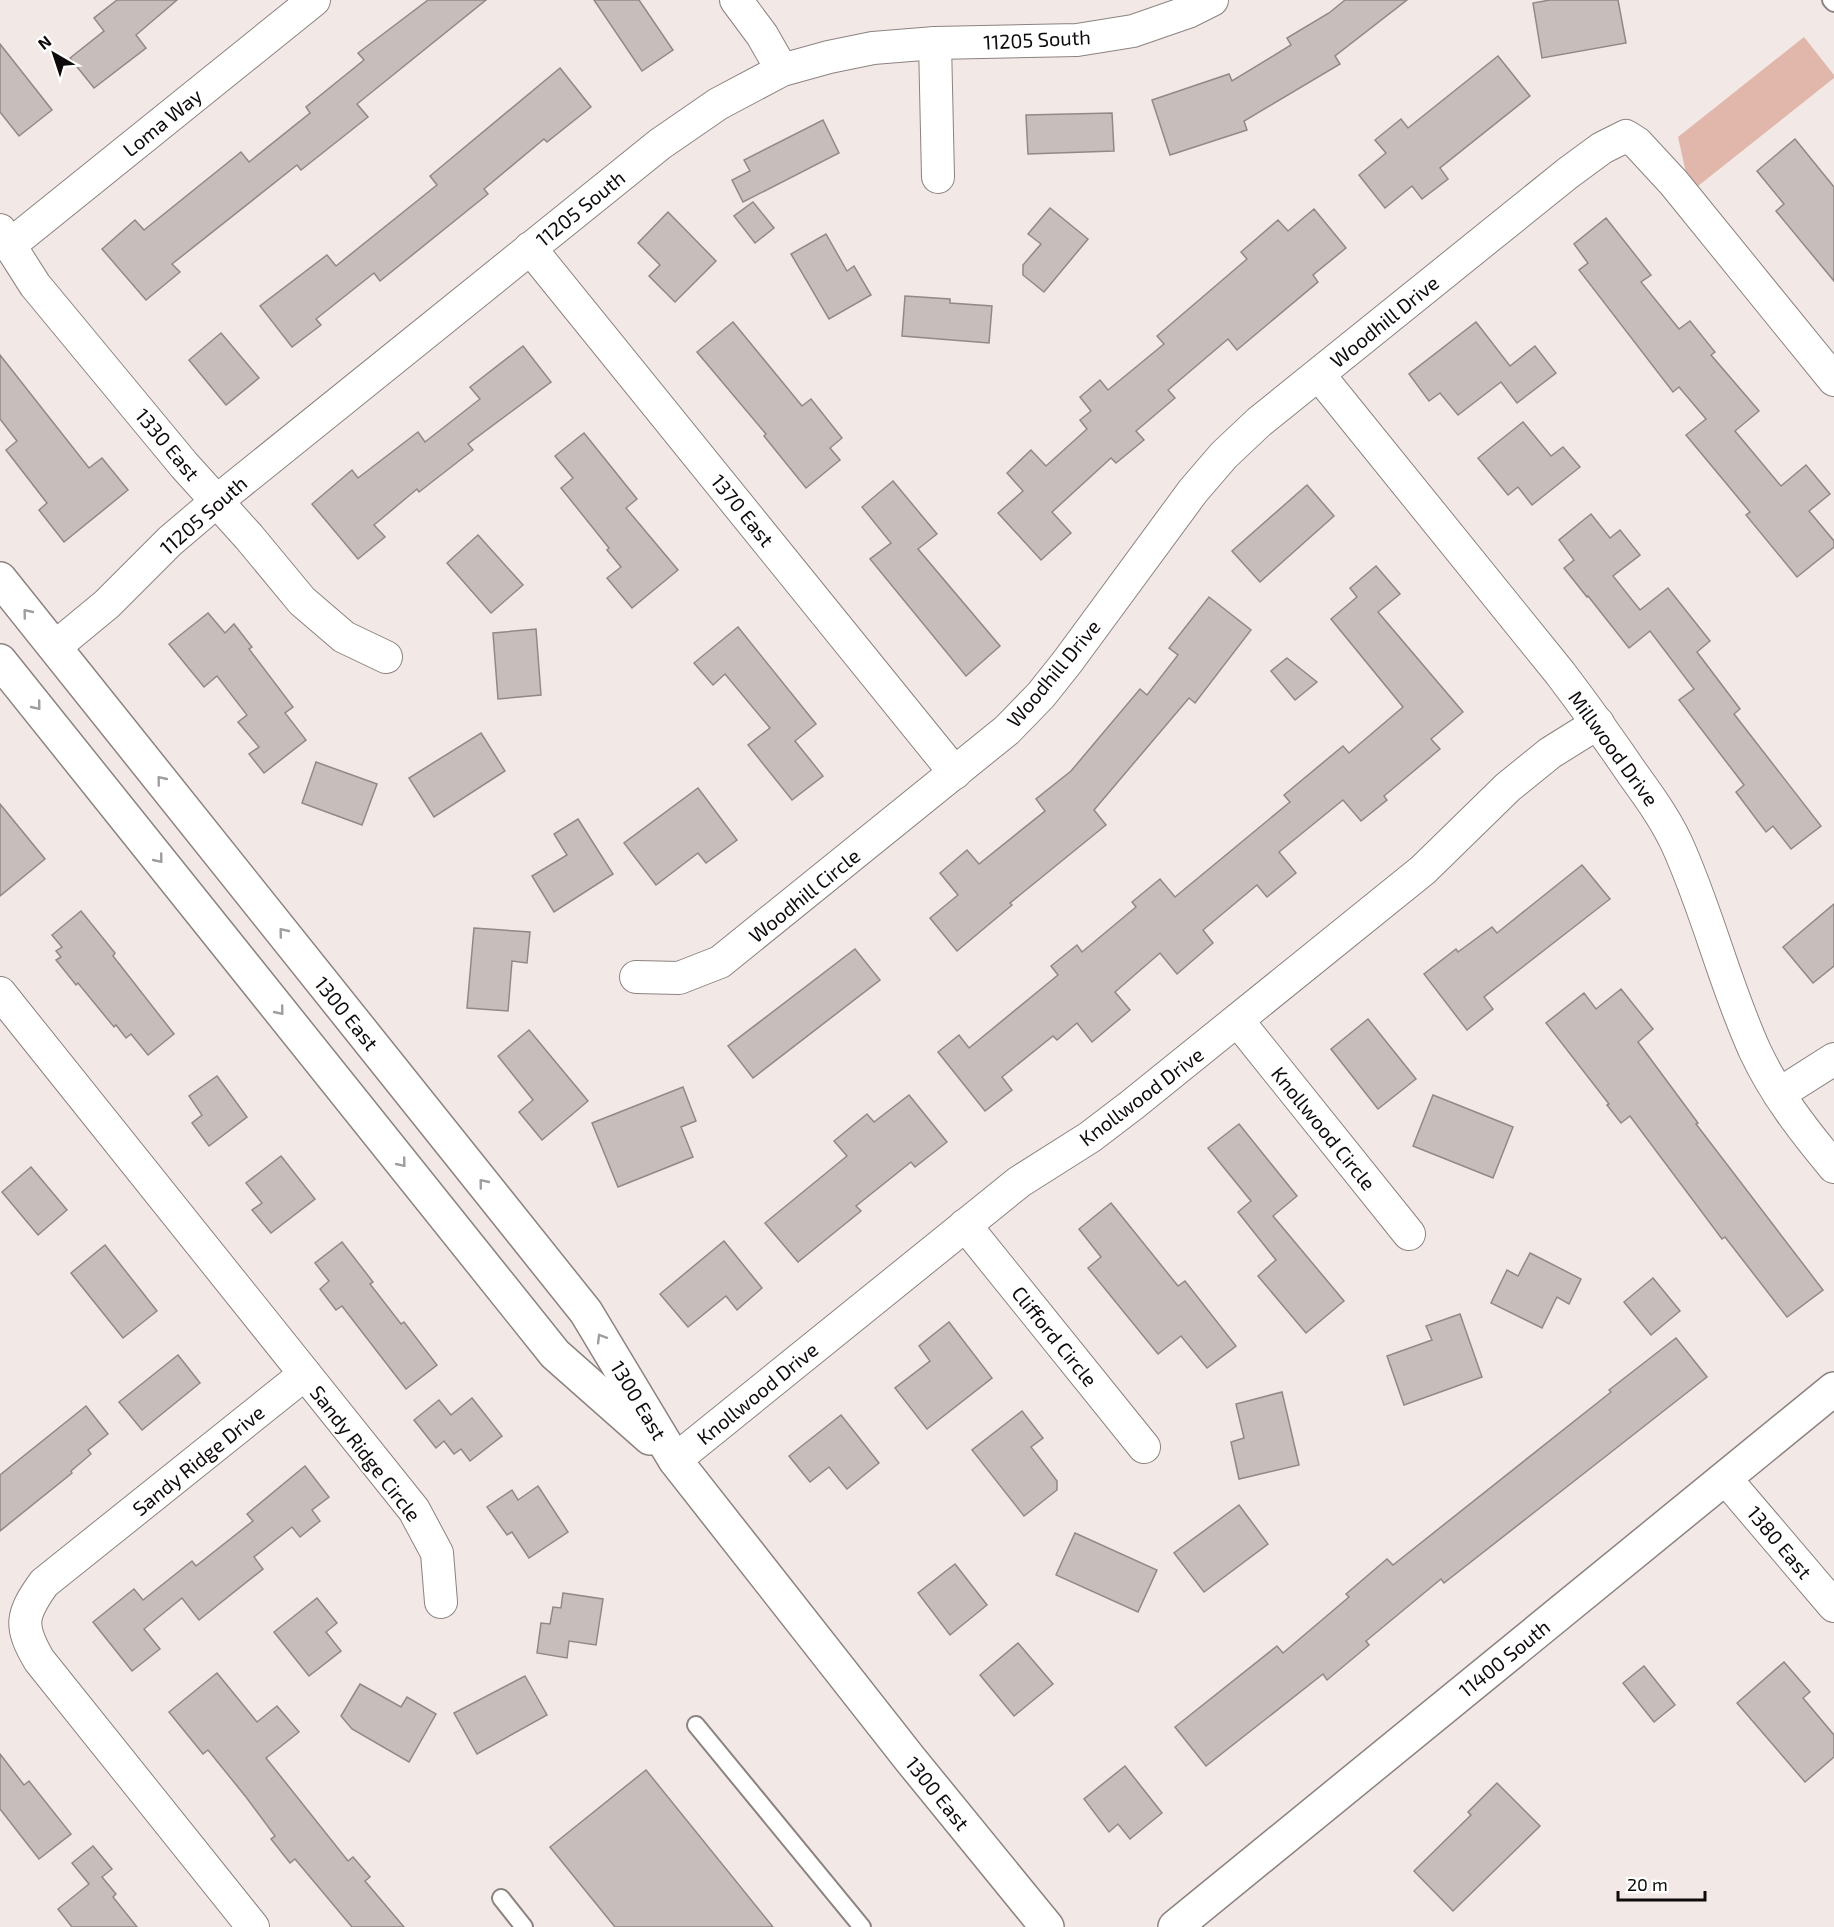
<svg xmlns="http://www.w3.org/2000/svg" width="1834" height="1927" viewBox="0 0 1834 1927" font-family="'Exo 2',sans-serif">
  <rect width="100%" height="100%" fill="#f2e8e5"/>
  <polygon fill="#e1b7ab" points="1804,37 1834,75 1834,78 1698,186 1686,173 1678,137"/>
  <g fill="#c7bebb" stroke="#928986" stroke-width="1.5">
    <polygon points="117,0 177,0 136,35 146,48 94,88 70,58 104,31 94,18"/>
    <polygon points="428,0 486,0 357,104 368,117 301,170 297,165 172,264 180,272 146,300 102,249 135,220 144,230 241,152 249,162 310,113 306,107 364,60 358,53"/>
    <polygon points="594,0 639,0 673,50 642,71"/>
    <polygon points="1345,0 1407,0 1335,56 1340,64 1244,121 1247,130 1170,155 1152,100 1229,74 1232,81 1291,45 1287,38 1329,13"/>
    <polygon points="1550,0 1618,0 1626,43 1542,58 1533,3"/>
    <polygon points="0,44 52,110 19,136 0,112"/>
    <polygon points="1498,56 1530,96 1440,168 1448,179 1422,199 1412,186 1385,208 1359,175 1386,153 1375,140 1401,119 1408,128"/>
    <polygon points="560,68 591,107 547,142 544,139 484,189 488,194 380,281 374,273 316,319 321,325 292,347 260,306 327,255 336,266 437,185 430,176"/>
    <polygon points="1112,113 1114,151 1028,154 1026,115"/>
    <polygon points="823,120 839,153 743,202 732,180 750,171 744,160"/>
    <polygon points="1795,139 1834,187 1834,281 1776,211 1784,204 1757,171"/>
    <polygon points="753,202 774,228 755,243 734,216"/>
    <polygon points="1050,208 1088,239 1044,292 1023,275 1023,265 1041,244 1028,234"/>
    <polygon points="1314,209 1346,248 1313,275 1318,282 1237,350 1228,339 1168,390 1175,398 1136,431 1144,440 1116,463 1111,458 1052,512 1071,533 1041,560 998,513 1023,491 1007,473 1031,450 1046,466 1087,429 1080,420 1091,411 1080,397 1100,380 1108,390 1164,344 1157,336 1247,259 1241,252 1278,220 1288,231"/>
    <polygon points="668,212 716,261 675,302 649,276 660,265 638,243"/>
    <polygon points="1606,218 1651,275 1641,282 1679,329 1690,321 1715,352 1711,355 1759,411 1735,431 1781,486 1806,465 1830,494 1809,511 1834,541 1834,547 1797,577 1746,515 1750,512 1686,435 1706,419 1679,387 1673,392 1579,270 1588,263 1574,244"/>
    <polygon points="826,234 847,271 854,266 871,295 829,319 791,254"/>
    <polygon points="905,296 950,299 950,303 992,306 989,343 902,336"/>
    <polygon points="733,322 802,406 811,399 842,438 830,448 840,460 806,488 764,436 766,434 697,352"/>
    <polygon points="1476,322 1510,366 1535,346 1556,373 1517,403 1501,382 1458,415 1440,393 1429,401 1409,374"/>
    <polygon points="221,333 259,378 226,405 189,360"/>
    <polygon points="523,346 551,382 468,444 473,450 419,492 417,489 374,525 385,537 358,559 312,504 352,470 358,478 418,432 425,442 480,399 470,387"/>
    <polygon points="0,355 89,468 102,458 128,490 64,542 39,510 47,503 6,450 17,441 0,419"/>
    <polygon points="1523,422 1551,456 1563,447 1580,467 1532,505 1518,487 1508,495 1478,458"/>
    <polygon points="584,433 637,499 626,508 678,570 632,608 607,578 621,567 607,550 609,548 561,488 573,478 555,456"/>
    <polygon points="893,481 937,534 918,549 1000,646 966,676 870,559 891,543 862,507"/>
    <polygon points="1307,485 1334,516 1260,582 1232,551"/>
    <polygon points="1591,514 1610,538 1620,530 1640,555 1613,576 1640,610 1668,588 1710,641 1697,652 1740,709 1734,714 1821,826 1791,849 1773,826 1766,832 1736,792 1744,785 1679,700 1694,689 1650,631 1629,648 1588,596 1587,597 1564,568 1574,560 1559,540"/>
    <polygon points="478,535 523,585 491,613 447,563"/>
    <polygon points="1376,566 1400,594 1378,612 1463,712 1431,739 1440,749 1384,796 1387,800 1361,821 1343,800 1279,852 1296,873 1267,897 1257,885 1203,930 1213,943 1177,974 1160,953 1115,992 1130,1010 1092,1042 1077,1023 1057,1040 1053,1036 1002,1077 1012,1090 985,1111 938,1052 959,1035 969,1048 1058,975 1051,966 1077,945 1082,952 1136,907 1132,902 1160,879 1175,897 1290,802 1284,795 1343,746 1349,753 1403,707 1331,619 1357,597 1350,588"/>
    <polygon points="1209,597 1251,630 1195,703 1189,698 1094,810 1106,825 1010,903 1012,905 957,951 930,918 958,895 940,873 967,850 979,864 1045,811 1036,799 1071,771 1140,689 1147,695 1178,655 1169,648"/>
    <polygon points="208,613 225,633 234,624 252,647 249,649 293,707 285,713 306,740 264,773 249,754 259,747 238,722 247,715 217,676 204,687 169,644"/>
    <polygon points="738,627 816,724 795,741 823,776 792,800 748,745 770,728 725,674 713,685 694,663"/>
    <polygon points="536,629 541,695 498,699 493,633"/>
    <polygon points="1287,658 1317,682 1295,700 1271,671"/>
    <polygon points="481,733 505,771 434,817 409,778"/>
    <polygon points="316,762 377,784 362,825 302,803"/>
    <polygon points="698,788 737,840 706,863 698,853 656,885 624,843"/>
    <polygon points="0,804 45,859 0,896"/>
    <polygon points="578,819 613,874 554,912 532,876 567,855 554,834"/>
    <polygon points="1582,865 1610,899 1484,997 1493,1009 1467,1030 1424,974 1456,949 1458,952 1492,927 1497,933"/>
    <polygon points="1834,904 1834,966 1813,983 1783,947"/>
    <polygon points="81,911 115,953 113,956 174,1034 148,1055 131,1034 126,1038 116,1025 114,1027 78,983 76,985 56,960 61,957 56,951 62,947 52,935"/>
    <polygon points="474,928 530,932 527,963 512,961 508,1011 467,1008"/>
    <polygon points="855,949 880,980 753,1078 728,1046"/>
    <polygon points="1621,989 1653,1029 1638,1042 1698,1123 1696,1124 1823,1290 1787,1317 1725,1237 1722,1239 1630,1116 1621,1123 1607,1105 1609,1104 1546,1023 1584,993 1596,1009"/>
    <polygon points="1368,1019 1416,1079 1378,1109 1331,1049"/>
    <polygon points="529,1030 588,1101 542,1140 519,1112 533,1100 498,1056"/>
    <polygon points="217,1076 247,1117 209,1146 192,1123 202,1115 189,1096"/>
    <polygon points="683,1087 696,1121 681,1127 693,1157 618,1187 592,1123"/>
    <polygon points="909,1095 947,1142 915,1167 911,1162 856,1206 861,1211 798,1262 765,1223 847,1156 834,1141 867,1114 874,1122"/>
    <polygon points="1433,1095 1513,1127 1493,1178 1413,1146"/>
    <polygon points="1239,1124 1297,1196 1273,1216 1344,1301 1306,1333 1258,1276 1276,1260 1238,1212 1251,1201 1208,1148"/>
    <polygon points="281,1156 315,1199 271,1233 252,1210 262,1203 246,1183"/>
    <polygon points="31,1167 67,1210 38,1235 2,1192"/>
    <polygon points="1111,1203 1178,1286 1185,1281 1236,1346 1207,1368 1181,1336 1158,1354 1088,1268 1101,1257 1079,1229"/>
    <polygon points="724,1241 762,1288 737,1310 726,1296 688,1327 660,1294"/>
    <polygon points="342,1242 373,1282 370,1284 401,1324 404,1322 437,1365 406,1389 342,1306 336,1310 320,1289 329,1281 315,1263"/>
    <polygon points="105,1245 157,1311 123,1338 71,1273"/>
    <polygon points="1530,1253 1581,1279 1569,1304 1557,1297 1542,1328 1491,1303 1507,1270 1518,1276"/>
    <polygon points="1653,1278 1680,1311 1651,1335 1624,1302"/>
    <polygon points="1460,1314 1482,1377 1404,1405 1387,1356 1432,1340 1426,1326"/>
    <polygon points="949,1322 992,1378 927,1429 895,1388 930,1361 919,1346"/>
    <polygon points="1676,1338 1707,1377 1444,1583 1441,1579 1366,1641 1369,1645 1327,1680 1323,1674 1206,1766 1175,1727 1277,1646 1283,1653 1349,1597 1346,1594 1387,1559 1393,1565 1611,1392 1609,1390"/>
    <polygon points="178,1355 200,1383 142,1430 119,1402"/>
    <polygon points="1282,1392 1299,1465 1239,1479 1231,1442 1244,1438 1236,1404"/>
    <polygon points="472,1398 502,1436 470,1461 461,1449 454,1454 444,1441 436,1448 414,1420 439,1400 451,1415"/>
    <polygon points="86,1406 108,1434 88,1450 91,1454 71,1471 72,1473 0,1531 0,1475"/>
    <polygon points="1022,1411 1043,1438 1031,1447 1057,1481 1057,1490 1024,1516 972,1450"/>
    <polygon points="841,1415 879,1463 847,1489 829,1467 810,1482 789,1456"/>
    <polygon points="305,1466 329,1497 312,1510 320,1521 300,1537 292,1527 254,1557 263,1569 199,1620 182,1598 144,1629 160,1649 132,1671 93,1622 134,1589 143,1600 192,1561 196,1566 253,1521 247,1514"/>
    <polygon points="538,1486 568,1532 529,1558 512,1532 507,1535 487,1507 512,1490 518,1500"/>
    <polygon points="1239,1505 1268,1544 1204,1592 1174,1553"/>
    <polygon points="1075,1533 1157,1570 1138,1612 1056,1575"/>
    <polygon points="955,1564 987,1605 950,1635 918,1593"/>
    <polygon points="563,1593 603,1599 596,1645 569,1641 567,1658 537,1653 541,1623 550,1624 553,1607 561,1608"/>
    <polygon points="317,1598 337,1623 326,1632 341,1651 309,1676 274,1632"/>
    <polygon points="1018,1643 1053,1684 1014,1716 980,1675"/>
    <polygon points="1784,1662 1810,1692 1803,1698 1834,1735 1834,1757 1805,1782 1737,1703"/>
    <polygon points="1644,1666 1675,1705 1654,1722 1623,1683"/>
    <polygon points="217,1673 257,1722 277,1706 299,1732 266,1758 348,1861 353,1857 370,1877 365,1881 404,1927 352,1927 295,1859 290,1863 271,1839 275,1836 246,1797 208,1750 203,1754 169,1712"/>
    <polygon points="525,1676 547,1715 477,1754 454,1713"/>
    <polygon points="360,1684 401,1707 407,1697 436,1714 409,1762 352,1729 341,1716"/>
    <polygon points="0,1754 24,1785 29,1781 71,1834 39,1859 0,1809"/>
    <polygon points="1125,1766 1162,1813 1130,1839 1118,1824 1109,1832 1084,1799"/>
    <polygon points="646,1770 773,1927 615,1927 550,1847"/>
    <polygon points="1497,1783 1540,1826 1453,1911 1414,1871 1471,1815 1468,1812"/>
    <polygon points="93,1846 112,1869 102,1877 116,1894 113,1897 137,1927 72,1927 58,1909 89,1884 72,1863"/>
  </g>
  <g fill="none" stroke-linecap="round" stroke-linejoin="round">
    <defs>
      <g id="service">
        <polyline points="1831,0 1834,3"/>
        <polyline points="696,1725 862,1927"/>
        <polyline points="501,1898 524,1927"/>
      </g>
      <g id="minor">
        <polyline points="736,0 762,35 782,70"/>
        <polyline points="935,43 938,177"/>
        <polyline points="0,230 35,285 184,465 249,537 302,601 344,637 386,657"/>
        <polyline points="10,245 314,0"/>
        <polyline points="530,248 955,773"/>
        <path d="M1319 375 1560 673C1585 706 1609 739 1632 773 1648 795 1664 817 1676 842 1707 909 1724 983 1755 1051 1775 1094 1804 1131 1834 1167"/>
        <polyline points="55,647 107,604 170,541 217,501 660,144 718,104 782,70 829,57 873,48 935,43 1077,40 1133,31 1188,12 1212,0"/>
        <polyline points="636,977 679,978 720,962 1007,730 1041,695 1068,661 1193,491 1224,455 1259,422 1568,173 1602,148 1626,136 1637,143 1674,183 1834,380"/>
        <polyline points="0,993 414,1510 437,1553 441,1602"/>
        <polyline points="1238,1021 1409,1234"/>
        <polyline points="1779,1094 1834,1059"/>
        <polyline points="965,1225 1144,1447"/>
        <polyline points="675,1460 1019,1182 1090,1137 1132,1105 1423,870 1508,787 1550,753 1598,723"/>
        <polyline points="1725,1478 1834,1606"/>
        <path d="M253 1927 39 1660C19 1626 21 1615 44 1583L305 1374"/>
      </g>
      <polyline id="secondary" points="1175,1927 1834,1389"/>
      <g id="primary">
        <polyline points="0,579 586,1312 675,1460 910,1759 1047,1927"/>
        <polyline points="0,661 555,1354 650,1438"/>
      </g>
    </defs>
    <use href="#service" stroke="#8c8380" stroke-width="20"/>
    <use href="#minor" stroke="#8c8380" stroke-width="34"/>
    <use href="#secondary" stroke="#8c8380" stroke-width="36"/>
    <use href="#primary" stroke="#8c8380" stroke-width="36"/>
    <use href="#service" stroke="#fff" stroke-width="16"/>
    <use href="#minor" stroke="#fff" stroke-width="32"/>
    <use href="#secondary" stroke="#fff" stroke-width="33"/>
    <use href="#primary" stroke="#fff" stroke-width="33"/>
  </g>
  <defs><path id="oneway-chevron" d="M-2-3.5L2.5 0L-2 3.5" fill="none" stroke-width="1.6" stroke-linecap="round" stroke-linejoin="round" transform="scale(1.5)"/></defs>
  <g stroke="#9f9d9d">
    <use href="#oneway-chevron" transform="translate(27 613) rotate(-129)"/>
    <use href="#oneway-chevron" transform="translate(37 706) rotate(51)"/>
    <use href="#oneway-chevron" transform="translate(161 780) rotate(-129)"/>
    <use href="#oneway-chevron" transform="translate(159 859) rotate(51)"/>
    <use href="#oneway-chevron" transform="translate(283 932) rotate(-129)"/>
    <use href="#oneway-chevron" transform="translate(280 1011) rotate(51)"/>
    <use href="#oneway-chevron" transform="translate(402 1163) rotate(51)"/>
    <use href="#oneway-chevron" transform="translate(483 1183) rotate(-129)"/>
    <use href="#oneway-chevron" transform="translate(601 1338) rotate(-121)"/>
  </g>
  <g text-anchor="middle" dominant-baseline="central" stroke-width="4.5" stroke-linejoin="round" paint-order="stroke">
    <g font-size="20" fill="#0e0b0a" stroke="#fff">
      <text transform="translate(1037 39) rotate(-3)">11205 South</text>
      <text transform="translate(162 122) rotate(-39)">Loma Way</text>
      <text transform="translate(580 208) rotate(-39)">11205 South</text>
      <text transform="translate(1384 321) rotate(-39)">Woodhill Drive</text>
      <text transform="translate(168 444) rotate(50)">1330 East</text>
      <text transform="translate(743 510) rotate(51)">1370 East</text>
      <text transform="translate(203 515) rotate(-41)">11205 South</text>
      <text transform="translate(1053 673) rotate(-50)">Woodhill Drive</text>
      <text transform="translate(1614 748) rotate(54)">Millwood Drive</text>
      <text transform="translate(804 895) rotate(-39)">Woodhill Circle</text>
      <text transform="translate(347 1013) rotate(51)">1300 East</text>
      <text transform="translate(1141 1096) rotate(-37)">Knollwood Drive</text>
      <text transform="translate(1324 1128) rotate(51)">Knollwood Circle</text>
      <text transform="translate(1055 1336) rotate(51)">Clifford Circle</text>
      <text transform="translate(757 1393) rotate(-39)">Knollwood Drive</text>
      <text transform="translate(639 1400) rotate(59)">1300 East</text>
      <text transform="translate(366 1453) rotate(52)">Sandy Ridge Circle</text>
      <text transform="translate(198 1460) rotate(-39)">Sandy Ridge Drive</text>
      <text transform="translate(1780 1542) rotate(50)">1380 East</text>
      <text transform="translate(1504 1658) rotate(-39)">11400 South</text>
      <text transform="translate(938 1793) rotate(51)">1300 East</text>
    </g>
  </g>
  <g transform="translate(54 54) rotate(321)" stroke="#ffffff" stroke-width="4.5" paint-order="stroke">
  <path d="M0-4.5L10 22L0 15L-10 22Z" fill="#0e0b0a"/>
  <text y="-9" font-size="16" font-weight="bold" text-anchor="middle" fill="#0e0b0a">N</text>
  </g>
  <path d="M1618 1891v9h87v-9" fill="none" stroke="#0e0b0a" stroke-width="3"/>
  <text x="1627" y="1891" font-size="18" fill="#0e0b0a" stroke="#ffffff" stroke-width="4.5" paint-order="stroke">20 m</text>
</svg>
